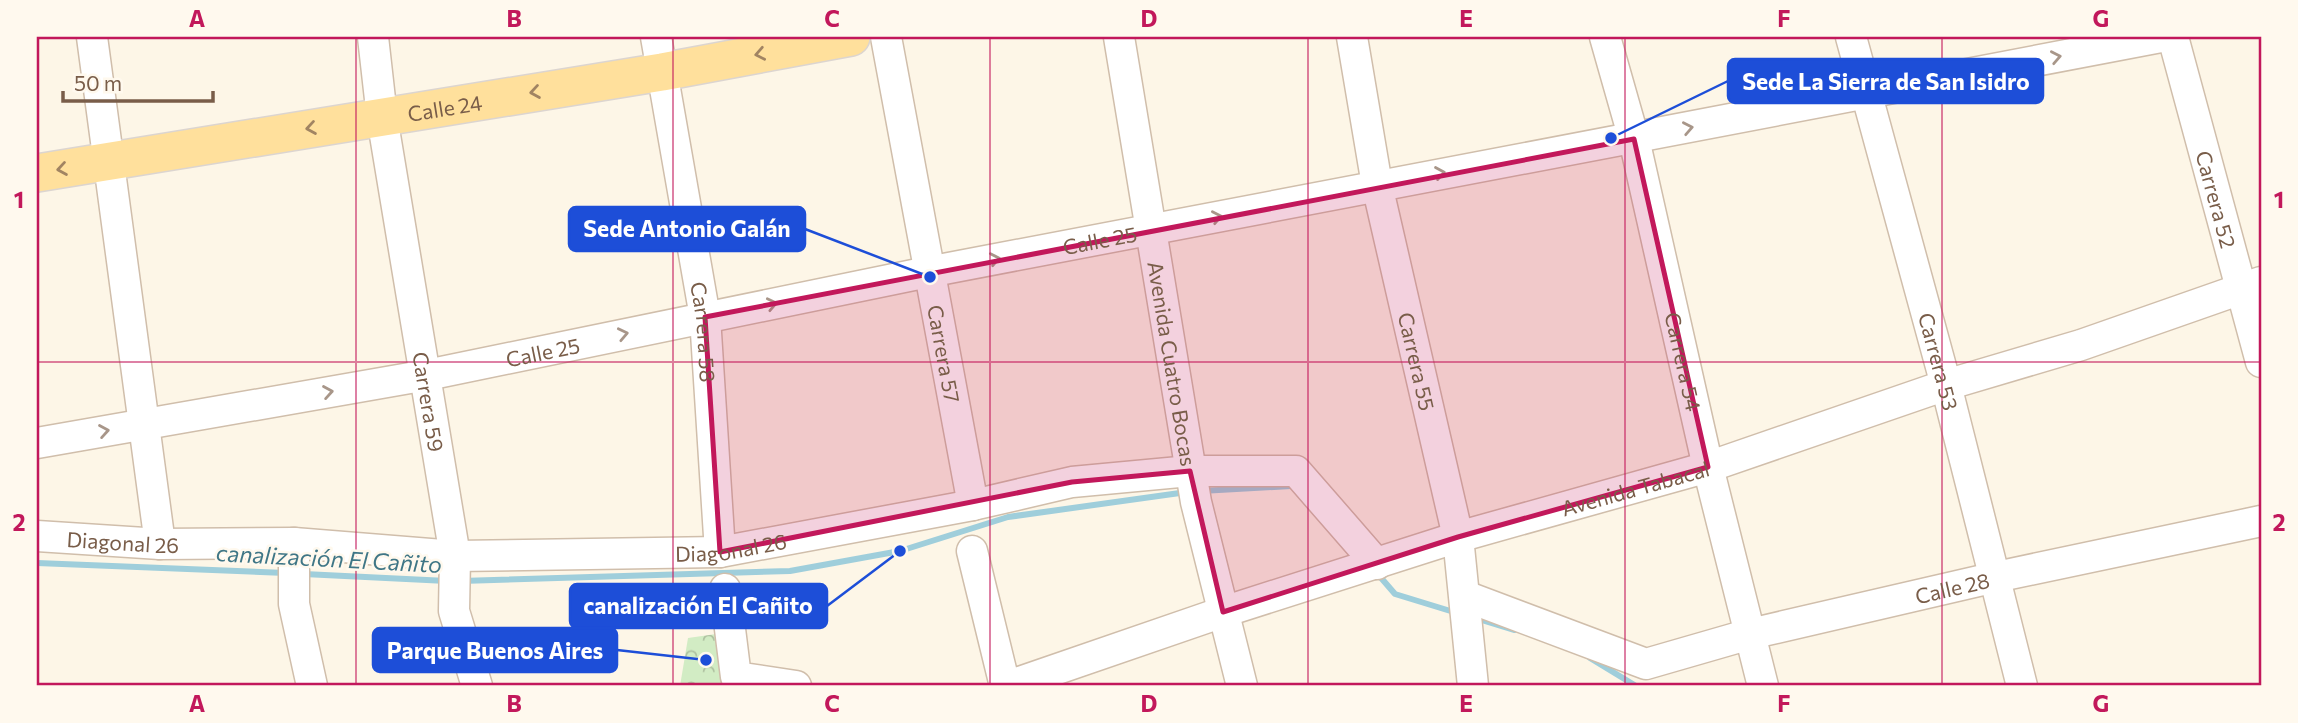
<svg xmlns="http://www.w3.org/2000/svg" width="2298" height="723" viewBox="0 0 2298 723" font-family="Commissioner,sans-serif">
  <defs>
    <pattern id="park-crowns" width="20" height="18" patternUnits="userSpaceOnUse" patternTransform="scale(1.75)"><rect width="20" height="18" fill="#d2ecc4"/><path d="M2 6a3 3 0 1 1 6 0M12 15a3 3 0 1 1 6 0" fill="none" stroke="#afc2a1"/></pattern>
  </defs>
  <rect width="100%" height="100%" fill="#fdf6e7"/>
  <polygon fill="url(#park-crowns)" points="723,633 751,686 680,686 688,638"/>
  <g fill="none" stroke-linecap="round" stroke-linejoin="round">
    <g stroke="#9fcedb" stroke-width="6">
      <polyline points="1201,491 1291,486"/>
      <polyline points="37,563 286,573"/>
      <polyline points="1376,572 1395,594 1457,613"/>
      <polyline points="304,574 447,581"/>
      <polyline points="461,581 790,571 900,551 1008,517 1187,492"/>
      <polyline points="1475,618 1514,630"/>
      <polyline points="1590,658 1636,686"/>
    </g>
    <defs>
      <g id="minor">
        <polyline points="92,37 160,544"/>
        <path id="s1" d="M373 37 382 117 455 556 454 611 477 686"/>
        <path id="s2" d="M656 37 705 317 720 552"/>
        <path id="s3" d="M886 37 973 505"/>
        <path id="s4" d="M1119 37 1196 502 1242 686"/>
        <path id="s5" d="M1352 37 1377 185 1458 537 1473 686"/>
        <path id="s6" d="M1605 37 1634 139 1708 467 1763 686"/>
        <path id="s7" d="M1851 37 1946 385 2022 686"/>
        <path id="s8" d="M2173 37 2261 362"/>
        <path id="s9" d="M37 443 427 375 928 272 2161 37"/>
        <path id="s10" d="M37 536 160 544 294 543 455 556 720 552 973 505 1072 482 1190 471H1296L1377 564"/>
        <polyline points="294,543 294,604 312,686"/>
        <polyline points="972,551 1005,686"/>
        <polyline points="725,589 736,677 796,686"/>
        <path id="s11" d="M1465 596 1646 664 1750 634 1996 577 2261 521"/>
        <path id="s12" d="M1008 686 1223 612 1458 537 1708 467 1946 385 2081 345 2261 282"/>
      </g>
      <g id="major">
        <path id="s13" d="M37 173 662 72 851 37"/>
      </g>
    </defs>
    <use href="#minor" stroke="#d0beab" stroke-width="33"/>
    <use href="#major" stroke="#dcd5d0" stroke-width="40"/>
    <use href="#minor" stroke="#fff" stroke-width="30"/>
    <use href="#major" stroke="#ffe09c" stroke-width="37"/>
  </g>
  <defs><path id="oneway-chevron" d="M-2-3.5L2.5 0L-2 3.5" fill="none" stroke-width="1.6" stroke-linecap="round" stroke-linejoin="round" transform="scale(1.75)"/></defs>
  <g stroke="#a18462">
    <use href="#oneway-chevron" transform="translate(760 54) rotate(169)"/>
    <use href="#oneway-chevron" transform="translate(535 92) rotate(171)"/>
    <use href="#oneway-chevron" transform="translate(311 128) rotate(171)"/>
    <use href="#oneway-chevron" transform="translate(62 169) rotate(171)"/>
  </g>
  <g stroke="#a89689">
    <use href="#oneway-chevron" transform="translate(2056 57) rotate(-11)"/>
    <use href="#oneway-chevron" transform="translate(1688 128) rotate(-11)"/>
    <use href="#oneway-chevron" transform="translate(1440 173) rotate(-10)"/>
    <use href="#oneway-chevron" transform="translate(1217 217) rotate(-11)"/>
    <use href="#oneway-chevron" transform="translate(995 259) rotate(-11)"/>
    <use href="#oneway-chevron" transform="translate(772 304) rotate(-12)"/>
    <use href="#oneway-chevron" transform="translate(623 334) rotate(-12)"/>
    <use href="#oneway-chevron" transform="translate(328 392) rotate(-10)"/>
    <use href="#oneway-chevron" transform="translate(104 431) rotate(-10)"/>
  </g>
  <path fill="#c2185b" fill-opacity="0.2" stroke="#c2185b" stroke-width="5" stroke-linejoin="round" d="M1634 139 1708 467 1458 537 1223 612 1190 471 1072 482 720 552 705 317Z"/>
  <path fill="none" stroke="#c2185b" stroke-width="2" stroke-opacity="0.55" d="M356 37V686M673 37V686M990 37V686M1308 37V686M1625 37V686M1942 37V686M37 362H2261"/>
  <g text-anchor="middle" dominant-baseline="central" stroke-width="5" stroke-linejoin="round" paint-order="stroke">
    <g font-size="21" fill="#795d49" stroke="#fff9ee">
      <text stroke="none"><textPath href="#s13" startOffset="413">Calle 24</textPath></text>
      <text stroke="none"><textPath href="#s8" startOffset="168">Carrera 52</textPath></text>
      <text stroke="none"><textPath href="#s9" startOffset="1082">Calle 25</textPath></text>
      <text stroke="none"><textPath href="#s2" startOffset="299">Carrera 58</textPath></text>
      <text stroke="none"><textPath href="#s9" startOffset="514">Calle 25</textPath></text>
      <text stroke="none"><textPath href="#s3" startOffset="322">Carrera 57</textPath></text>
      <text stroke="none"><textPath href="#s5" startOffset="331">Carrera 55</textPath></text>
      <text stroke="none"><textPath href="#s6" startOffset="334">Carrera 54</textPath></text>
      <text stroke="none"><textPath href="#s7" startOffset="336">Carrera 53</textPath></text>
      <text stroke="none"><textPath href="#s4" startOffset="331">Avenida Cuatro Bocas</textPath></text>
      <text stroke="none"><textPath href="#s1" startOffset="369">Carrera 59</textPath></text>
      <text stroke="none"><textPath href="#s12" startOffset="658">Avenida Tabacal</textPath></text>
      <text stroke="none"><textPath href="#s10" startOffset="86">Diagonal 26</textPath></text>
      <text stroke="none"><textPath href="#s10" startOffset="695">Diagonal 26</textPath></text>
      <text stroke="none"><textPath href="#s11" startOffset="509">Calle 28</textPath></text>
    </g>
    <g font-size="23" font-style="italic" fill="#3f7686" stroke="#fff9ee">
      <text transform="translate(329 558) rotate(3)">canalización El Cañito</text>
    </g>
  </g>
  <path fill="none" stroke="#1d4ed8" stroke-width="2.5" d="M1611 138L1728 81M930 277L805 229M900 551L827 606M706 660L617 650"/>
  <g fill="#1d4ed8" stroke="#fff9ee" stroke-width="2.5">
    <circle cx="1611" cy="138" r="7"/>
    <circle cx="930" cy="277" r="7"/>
    <circle cx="900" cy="551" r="7"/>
    <circle cx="706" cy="660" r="7"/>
  </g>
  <g fill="#1d4ed8" stroke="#1d4ed8" stroke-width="2.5">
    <rect x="1728" y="59" width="315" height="44" rx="7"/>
    <rect x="569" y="207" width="236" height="44" rx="7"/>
    <rect x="570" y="584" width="257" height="44" rx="7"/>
    <rect x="373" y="628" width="244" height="44" rx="7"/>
  </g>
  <g font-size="23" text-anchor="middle" font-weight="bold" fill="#fff">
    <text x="1886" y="90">Sede La Sierra de San Isidro</text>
    <text x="687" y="237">Sede Antonio Galán</text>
    <text x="698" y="614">canalización El Cañito</text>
    <text x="495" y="659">Parque Buenos Aires</text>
  </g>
  <rect width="2298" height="723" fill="none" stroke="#fff9ee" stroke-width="77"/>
  <path d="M63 91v10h150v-10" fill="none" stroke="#795d49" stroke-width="3.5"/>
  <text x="74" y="91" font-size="21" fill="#795d49" stroke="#fff9ee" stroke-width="5" paint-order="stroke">50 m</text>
  <rect x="38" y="38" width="2222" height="646" fill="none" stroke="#c2185b" stroke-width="2.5"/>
  <g font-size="23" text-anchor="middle" font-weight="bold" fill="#c2185b">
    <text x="197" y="27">A</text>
    <text x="514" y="27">B</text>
    <text x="832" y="27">C</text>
    <text x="1149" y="27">D</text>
    <text x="1466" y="27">E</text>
    <text x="1784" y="27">F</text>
    <text x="2101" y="27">G</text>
    <text x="19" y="208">1</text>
    <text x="2279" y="208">1</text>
    <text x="19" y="531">2</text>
    <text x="2279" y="531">2</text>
    <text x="197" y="712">A</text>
    <text x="514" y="712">B</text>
    <text x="832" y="712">C</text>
    <text x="1149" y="712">D</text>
    <text x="1466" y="712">E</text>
    <text x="1784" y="712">F</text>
    <text x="2101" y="712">G</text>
  </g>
</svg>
